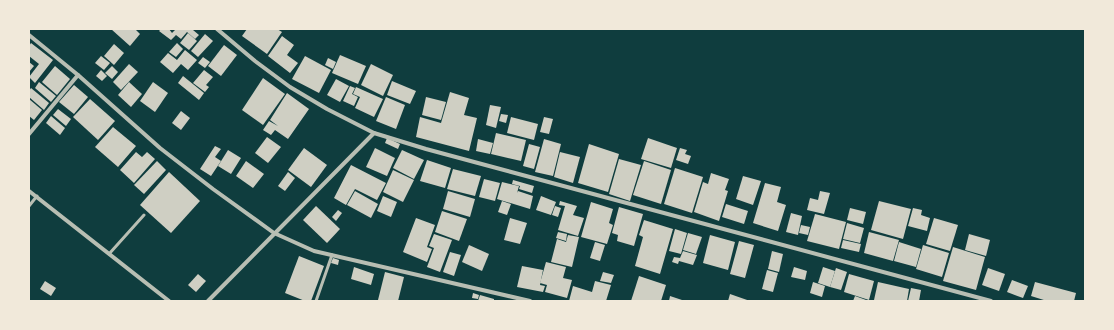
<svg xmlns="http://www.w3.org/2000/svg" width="1114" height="330" viewBox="0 0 1114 330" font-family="'Golos Text',sans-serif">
  <rect width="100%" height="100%" fill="#0f3d3e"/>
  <g fill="#cfcfc3">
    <polygon points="111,29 135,29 140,34 130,46"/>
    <polygon points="161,29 169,29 172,33 176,29 194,29 193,30 199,35 195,39 187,32 181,39 176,35 171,40 159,31"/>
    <polygon points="247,29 277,29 282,32 267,54 242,36"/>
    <polygon points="188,33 197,41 189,50 180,43"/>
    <polygon points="205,34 213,41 198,57 191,51"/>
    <polygon points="282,36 294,45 287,55 298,63 290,73 268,56"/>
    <polygon points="31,43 53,60 35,83 29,77 39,64 29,56 29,46"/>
    <polygon points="177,43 183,49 176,57 169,52"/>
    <polygon points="114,44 124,53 114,65 104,56"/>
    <polygon points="224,45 237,55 221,76 208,66"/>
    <polygon points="185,50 197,60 188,70 181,64 173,73 160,62 168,53 177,60"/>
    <polygon points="340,55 366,66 358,84 332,73"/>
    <polygon points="101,56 110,63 104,70 95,63"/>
    <polygon points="305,56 331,70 319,93 292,79"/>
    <polygon points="203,57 210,62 205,68 198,63"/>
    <polygon points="328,58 336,62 333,69 325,65"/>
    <polygon points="29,62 34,66 29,72"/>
    <polygon points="129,64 138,72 121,90 113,82"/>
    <polygon points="371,64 393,75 383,96 361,85"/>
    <polygon points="55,66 70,79 57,95 42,82"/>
    <polygon points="112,66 118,72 112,79 105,73"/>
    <polygon points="101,70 107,76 102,81 96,76"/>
    <polygon points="204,70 213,77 206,85 209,87 205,92 193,83"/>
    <polygon points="183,76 204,93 199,100 178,83"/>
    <polygon points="263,78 285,94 263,125 242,110"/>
    <polygon points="336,79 349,86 340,102 327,95"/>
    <polygon points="392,81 416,91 410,104 387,95"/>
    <polygon points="39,82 56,96 51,102 35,88"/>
    <polygon points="129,82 142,94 131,107 118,95"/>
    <polygon points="153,82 168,93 155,112 140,101"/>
    <polygon points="74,85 88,97 74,114 59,102"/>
    <polygon points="350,86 355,88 352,94 358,97 354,106 343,101"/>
    <polygon points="356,87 383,99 374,117 355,108 360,97 353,94"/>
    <polygon points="31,88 49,103 44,110 29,97 29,91"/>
    <polygon points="450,92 469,98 464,115 477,118 469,151 416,137 420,117 441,123"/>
    <polygon points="287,93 309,109 288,139 275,130 271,135 263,130 269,121 278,126 270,120"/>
    <polygon points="386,97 405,105 396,129 376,121"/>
    <polygon points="426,97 446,102 441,120 422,115"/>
    <polygon points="29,99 42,110 34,120 29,116"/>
    <polygon points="90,99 115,121 98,140 73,117"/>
    <polygon points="490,105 501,107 496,128 486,125"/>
    <polygon points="58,109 71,119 66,126 53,115"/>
    <polygon points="181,111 190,118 181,130 172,123"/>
    <polygon points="501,114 508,115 506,123 499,121"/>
    <polygon points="51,116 65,128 60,135 46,123"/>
    <polygon points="511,117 538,124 534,140 507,133"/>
    <polygon points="544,117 553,119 549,134 540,132"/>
    <polygon points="113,127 136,146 118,167 95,147"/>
    <polygon points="496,133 526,140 521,161 491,154"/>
    <polygon points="267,137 281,147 268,163 255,153"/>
    <polygon points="387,138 400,144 398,149 385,143"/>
    <polygon points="648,138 677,148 671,168 641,159"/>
    <polygon points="478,139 493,143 490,154 476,151"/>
    <polygon points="544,139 561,144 553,176 535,172"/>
    <polygon points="529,144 540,147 534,169 523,166"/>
    <polygon points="589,144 619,154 608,192 578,183"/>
    <polygon points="215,146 221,149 215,157 221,161 211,176 200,169"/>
    <polygon points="304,148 327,165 311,187 288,170"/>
    <polygon points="375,148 395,158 387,176 366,167"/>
    <polygon points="680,148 687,150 685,154 691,156 688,164 676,160"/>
    <polygon points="228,150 241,158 231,174 218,166"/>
    <polygon points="402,150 424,160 414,179 393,168"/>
    <polygon points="136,152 142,157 147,152 155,159 134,183 120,170"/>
    <polygon points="560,152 580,157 573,183 554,177"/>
    <polygon points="619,159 641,165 630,201 609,194"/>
    <polygon points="427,160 451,168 445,188 420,181"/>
    <polygon points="157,161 166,170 144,194 134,185"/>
    <polygon points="246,161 264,174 253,188 236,176"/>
    <polygon points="644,161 671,170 661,204 633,195"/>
    <polygon points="351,165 386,183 377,200 355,189 346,205 334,198"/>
    <polygon points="675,168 703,177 692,213 664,204"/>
    <polygon points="453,169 481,176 475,196 447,189"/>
    <polygon points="393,170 414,180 403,202 383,192"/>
    <polygon points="169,172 200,201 171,233 140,205"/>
    <polygon points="288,172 295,178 285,191 278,186"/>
    <polygon points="711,173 729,179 725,190 728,191 719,221 694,212 703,182 708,184"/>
    <polygon points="743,176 761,181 753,205 736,199"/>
    <polygon points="484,179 500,183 495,201 479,197"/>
    <polygon points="513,180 534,186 532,193 519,189 520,186 512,184"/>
    <polygon points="502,182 519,186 517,193 518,191 533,196 530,209 497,199"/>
    <polygon points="765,183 781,187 777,202 786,205 778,231 753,223"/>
    <polygon points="355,191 378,204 371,218 347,205"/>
    <polygon points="448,191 475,199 470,217 443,209"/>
    <polygon points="820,191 830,193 824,214 807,210 810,198 818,200"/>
    <polygon points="383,196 397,202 391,217 377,211"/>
    <polygon points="541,196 556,202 551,215 536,210"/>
    <polygon points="502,201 511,204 507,215 498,212"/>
    <polygon points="560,201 577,206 573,215 584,218 578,236 558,230 565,206 559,205"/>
    <polygon points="879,201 911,209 903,239 871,230"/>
    <polygon points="591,202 613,209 609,223 613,225 607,244 581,237"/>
    <polygon points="726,204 748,211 744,224 722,217"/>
    <polygon points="316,206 340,229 327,243 303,220"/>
    <polygon points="555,206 561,208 558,217 552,215"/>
    <polygon points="619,207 643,214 634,246 617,241 618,235 612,233"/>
    <polygon points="850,208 866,212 863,224 847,220"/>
    <polygon points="913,208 922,210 921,215 930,218 927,231 908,226"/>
    <polygon points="338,210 342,213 336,221 332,217"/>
    <polygon points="442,211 467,219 459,241 435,232"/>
    <polygon points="791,213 802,216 798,235 786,232"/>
    <polygon points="815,214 846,222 839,249 807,241"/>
    <polygon points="416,218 435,225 427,247 432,249 427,262 403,252"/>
    <polygon points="510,218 527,223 520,244 504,240"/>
    <polygon points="934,218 958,225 950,251 926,244"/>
    <polygon points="644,220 673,229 660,274 635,266 643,237 639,235"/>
    <polygon points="847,223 864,228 860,243 843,239"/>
    <polygon points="801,225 810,227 808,235 799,233"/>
    <polygon points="675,229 687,233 681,254 669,251"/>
    <polygon points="558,232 567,234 566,241 556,238"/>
    <polygon points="869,232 899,240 893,261 864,253"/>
    <polygon points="688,233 702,237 696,254 683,250"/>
    <polygon points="434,234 452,240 440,272 427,267 434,248 429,246"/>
    <polygon points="969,234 990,240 986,256 965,250"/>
    <polygon points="568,235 579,237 572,267 551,262 557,239 566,242"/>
    <polygon points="710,235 735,242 728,270 703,263"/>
    <polygon points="843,240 861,244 859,252 841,248"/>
    <polygon points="739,241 754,245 745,278 730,274"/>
    <polygon points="595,242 605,245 600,261 590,258"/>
    <polygon points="899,242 921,249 916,267 894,261"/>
    <polygon points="469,245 489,254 482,271 462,262"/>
    <polygon points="923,245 949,253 942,277 916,269"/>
    <polygon points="953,247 985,257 976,290 943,281"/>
    <polygon points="683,251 697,255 693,265 679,261 678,264 672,262 674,257 680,258"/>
    <polygon points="772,251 783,254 779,272 768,269"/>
    <polygon points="450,252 461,255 454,276 443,272"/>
    <polygon points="299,256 324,266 311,301 305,301 285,293"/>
    <polygon points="333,258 339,260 338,265 331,263"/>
    <polygon points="546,262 566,267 563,278 572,280 567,298 545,292 547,285 540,283"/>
    <polygon points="522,266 543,270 540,285 545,286 543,292 517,287"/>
    <polygon points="354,267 374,274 371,285 351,279"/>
    <polygon points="794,267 807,271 805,280 791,277"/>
    <polygon points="823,267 835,271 830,287 818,283"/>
    <polygon points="836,268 847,272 841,290 830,287"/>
    <polygon points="988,268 1005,274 999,291 982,285"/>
    <polygon points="767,270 778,273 773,292 762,289"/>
    <polygon points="385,272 404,277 398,301 378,300"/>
    <polygon points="603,272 614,275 611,283 600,281"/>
    <polygon points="198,274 206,281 196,292 188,285"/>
    <polygon points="849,274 874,281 869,300 844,292"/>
    <polygon points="639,276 666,285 661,301 631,301"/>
    <polygon points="1012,280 1028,286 1023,298 1007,292"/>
    <polygon points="45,281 56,288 51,296 40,289"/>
    <polygon points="595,281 611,285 606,301 569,301 573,286 592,292"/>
    <polygon points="813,282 825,286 822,297 810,293"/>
    <polygon points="878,282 909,289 907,301 874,300"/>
    <polygon points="1035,282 1076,293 1074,301 1047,301 1031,296"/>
    <polygon points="911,288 921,290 919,301 908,301"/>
    <polygon points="473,293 479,295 478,299 472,298"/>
    <polygon points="730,294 750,301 728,301"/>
    <polygon points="480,295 494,299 494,301 478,301"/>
    <polygon points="670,296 685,301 669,301"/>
    <polygon points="855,296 869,301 853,301"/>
  </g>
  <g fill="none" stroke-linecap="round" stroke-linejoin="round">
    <g stroke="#b8beb3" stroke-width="3">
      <polyline points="29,206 37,196"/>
      <polyline points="109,254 144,215"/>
      <polyline points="316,301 332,255"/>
    </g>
    <g stroke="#b8beb3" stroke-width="4">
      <polyline points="217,29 255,61 290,87 327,109 374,133 426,149 991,301"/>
      <polyline points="29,35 78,75 160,148 213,189 274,233 314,251 530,301"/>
      <polyline points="29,134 78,75"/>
      <polyline points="29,191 169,301"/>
      <polyline points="208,301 374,133"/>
    </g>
  </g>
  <rect width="1114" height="330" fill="none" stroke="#f1e9da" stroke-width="60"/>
</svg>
